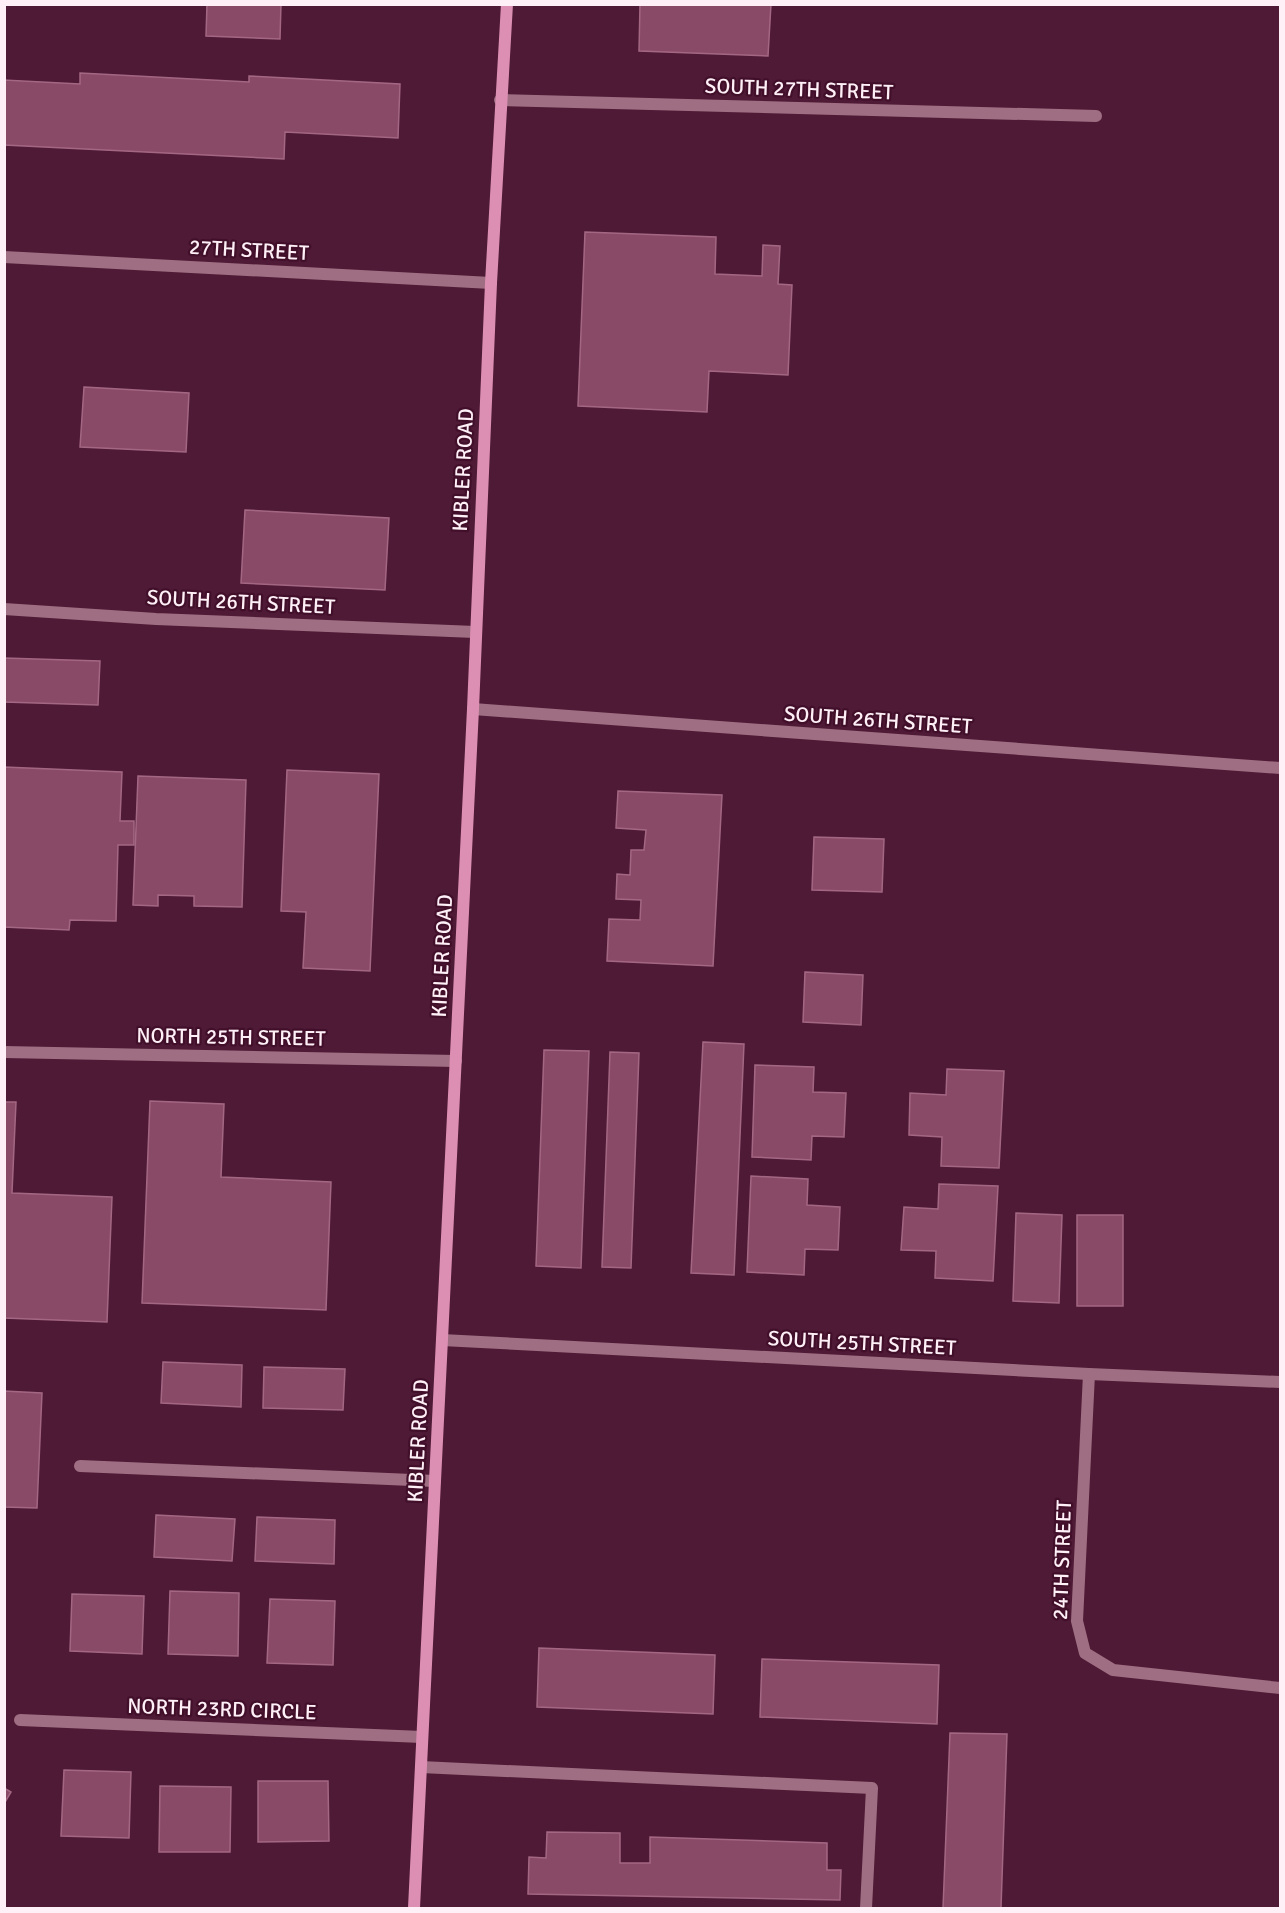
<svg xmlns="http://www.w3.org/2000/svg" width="1285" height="1913" viewBox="0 0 1285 1913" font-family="Signika,sans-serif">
  <rect width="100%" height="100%" fill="#4e1a35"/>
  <g fill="#894a68" stroke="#a46783" stroke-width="1.5">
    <polygon points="207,4 281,4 280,39 206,36"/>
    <polygon points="640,4 771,4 768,56 639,51"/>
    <polygon points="80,73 249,82 249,76 400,84 398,138 285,132 284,159 4,145 4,80 80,84"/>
    <polygon points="585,232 716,237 715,274 762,276 763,245 780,246 778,284 792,285 788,375 709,371 707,412 578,406"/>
    <polygon points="84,387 189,393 186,452 80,447"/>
    <polygon points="245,510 389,518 385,590 241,583"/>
    <polygon points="4,658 100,661 98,705 4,702"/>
    <polygon points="4,767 122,772 120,821 134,821 134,845 118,845 116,921 70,920 69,930 4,927"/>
    <polygon points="287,770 379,774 370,971 303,968 306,912 281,911"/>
    <polygon points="138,776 246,780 242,907 194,906 194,896 158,895 158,906 133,905"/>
    <polygon points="618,791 722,795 713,966 607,961 609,919 640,920 641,900 616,899 617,874 630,875 631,850 644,850 646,830 616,828"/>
    <polygon points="814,837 884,839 882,892 812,890"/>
    <polygon points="805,972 863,975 861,1025 803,1022"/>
    <polygon points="703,1042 744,1044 734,1275 691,1273"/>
    <polygon points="544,1050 589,1051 581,1268 536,1266"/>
    <polygon points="610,1052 639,1053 631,1268 602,1267"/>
    <polygon points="755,1065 814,1067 813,1092 846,1093 844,1137 812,1136 811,1160 752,1157"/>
    <polygon points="947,1069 1004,1071 999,1168 941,1166 942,1137 909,1135 910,1093 946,1095"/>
    <polygon points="150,1101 224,1104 221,1177 331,1182 326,1310 142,1303"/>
    <polygon points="4,1102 16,1102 12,1193 112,1197 107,1322 4,1318"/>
    <polygon points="751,1176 808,1179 807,1205 840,1207 838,1250 805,1249 804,1275 747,1272"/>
    <polygon points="939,1184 998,1186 993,1281 935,1278 936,1251 901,1250 904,1207 938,1209"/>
    <polygon points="1016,1213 1062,1215 1059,1303 1013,1301"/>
    <rect x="1077" y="1215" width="46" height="91"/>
    <polygon points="163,1362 242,1365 241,1407 161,1403"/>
    <polygon points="264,1367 345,1369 343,1410 263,1408"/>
    <polygon points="4,1391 42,1393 37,1508 4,1507"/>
    <polygon points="156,1515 235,1519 232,1561 154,1557"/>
    <polygon points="257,1517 335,1520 334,1564 255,1561"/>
    <polygon points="170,1591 239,1593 238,1656 168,1654"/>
    <polygon points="72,1594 144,1596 142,1654 70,1651"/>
    <polygon points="270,1599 335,1601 333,1665 267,1663"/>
    <polygon points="539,1648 715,1655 713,1714 537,1707"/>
    <polygon points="762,1659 939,1665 937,1724 760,1717"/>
    <polygon points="950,1733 1007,1734 1001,1908 943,1908"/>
    <polygon points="64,1770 131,1772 129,1838 61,1836"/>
    <polygon points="258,1781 328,1781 329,1841 258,1842"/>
    <polygon points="160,1786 231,1787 230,1852 159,1852"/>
    <polygon points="4,1788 11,1792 4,1804"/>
    <polygon points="547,1832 620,1833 620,1863 650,1863 650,1837 827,1843 827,1870 841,1870 840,1900 528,1894 529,1857 546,1858"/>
  </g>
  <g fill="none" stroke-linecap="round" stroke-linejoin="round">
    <g stroke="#9f6e83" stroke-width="12">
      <polyline points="4,1052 456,1061"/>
      <polyline points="80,1466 435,1481"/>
      <polyline points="421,1767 872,1788 866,1908"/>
    </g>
    <g stroke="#9f6e83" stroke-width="12">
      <polyline points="500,100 1096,116"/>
      <polyline points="4,257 491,283"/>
      <polyline points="4,609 156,619 475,632"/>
      <polyline points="473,709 1280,768"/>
      <polyline points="442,1340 1089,1374 1280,1382"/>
      <polyline points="1089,1374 1077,1621 1085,1653 1113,1670 1280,1688"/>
      <polyline points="20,1720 422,1737"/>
    </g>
    <polyline stroke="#dd8fb3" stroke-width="12" points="414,1908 473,709 491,283 507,4"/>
  </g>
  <g text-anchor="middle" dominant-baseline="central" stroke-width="4.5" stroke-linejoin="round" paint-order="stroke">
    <g font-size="21" fill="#fef0f6" stroke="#420f2b">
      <text transform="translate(799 89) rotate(2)">SOUTH 27TH STREET</text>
      <text transform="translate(249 250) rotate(3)">27TH STREET</text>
      <text transform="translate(463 470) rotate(-87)">KIBLER ROAD</text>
      <text transform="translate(241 602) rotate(3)">SOUTH 26TH STREET</text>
      <text transform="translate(878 720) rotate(4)">SOUTH 26TH STREET</text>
      <text transform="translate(442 956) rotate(-87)">KIBLER ROAD</text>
      <text transform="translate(231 1037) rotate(1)">NORTH 25TH STREET</text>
      <text transform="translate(862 1343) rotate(3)">SOUTH 25TH STREET</text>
      <text transform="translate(418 1441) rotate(-87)">KIBLER ROAD</text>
      <text transform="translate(1062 1560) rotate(-88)">24TH STREET</text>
      <text transform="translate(222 1709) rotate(2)">NORTH 23RD CIRCLE</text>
    </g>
  </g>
  <rect width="1285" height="1913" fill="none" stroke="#fef0f6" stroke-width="12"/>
</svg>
